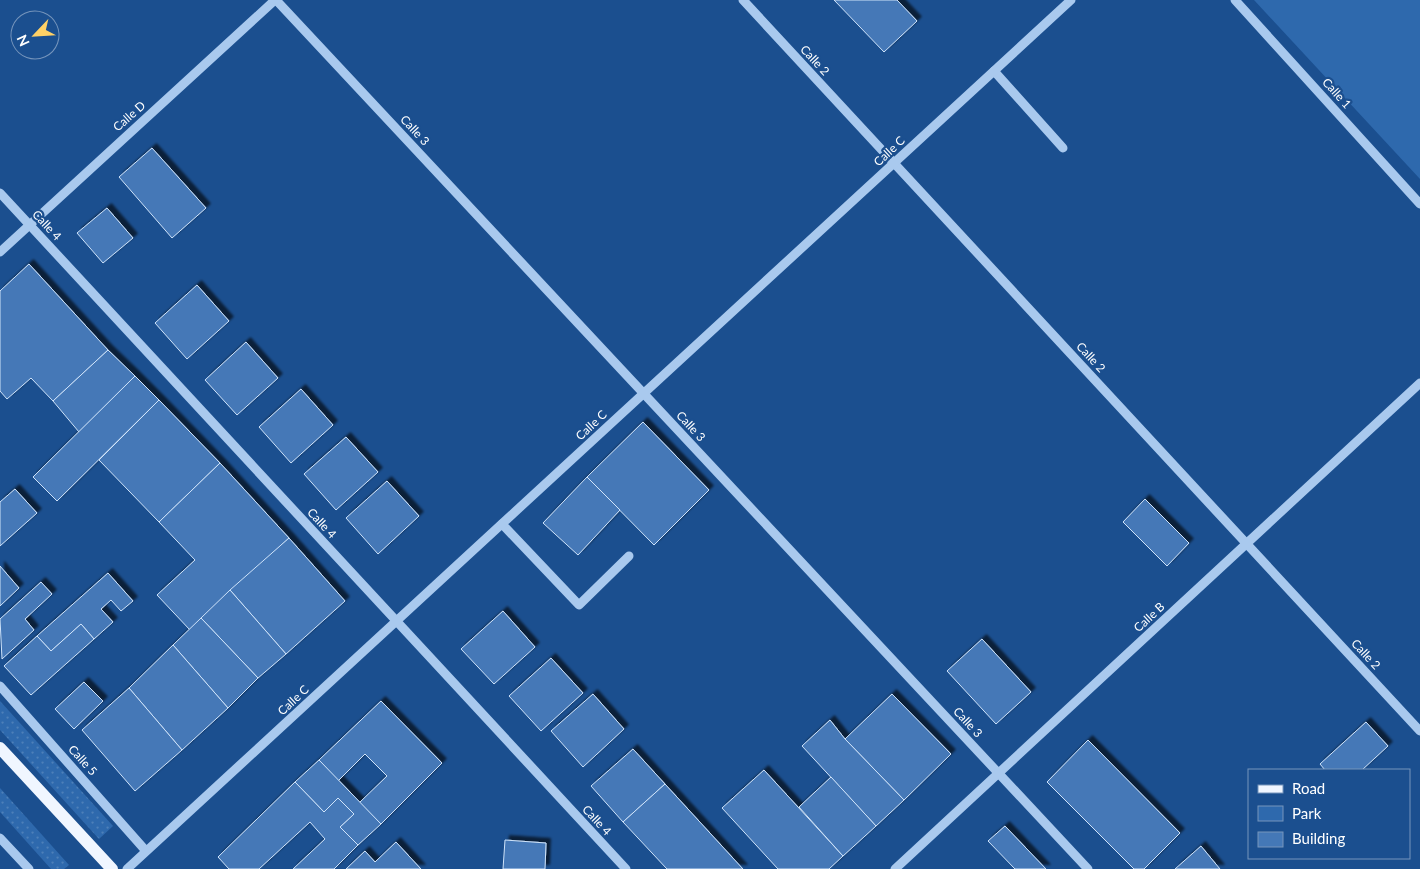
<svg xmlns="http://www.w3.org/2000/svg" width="1420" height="869" viewBox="0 0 1420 869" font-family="Lato,sans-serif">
  <defs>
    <pattern id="grass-dots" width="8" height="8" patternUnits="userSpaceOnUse" patternTransform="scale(1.25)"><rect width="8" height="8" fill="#2e69ad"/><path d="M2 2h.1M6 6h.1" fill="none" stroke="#4d80b9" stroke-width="1.8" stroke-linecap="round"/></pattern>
    <filter id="shadow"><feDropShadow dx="4.5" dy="-4.5" stdDeviation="1" flood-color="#0009"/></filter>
  </defs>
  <rect width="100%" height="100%" fill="#1b4f8f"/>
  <g fill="url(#grass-dots)">
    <polygon points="0,701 113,826 99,839 0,730"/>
    <polygon points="0,788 69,865 64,869 51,869 0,812"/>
  </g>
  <polygon fill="#2e69ad" points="1254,0 1420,0 1420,179"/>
  <g fill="#4478b7" stroke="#cfe3fa" filter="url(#shadow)">
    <polygon points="834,0 897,0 917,21 884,52"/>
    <polygon points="152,148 206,208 172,238 119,177"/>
    <polygon points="107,208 133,238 103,263 77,233"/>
    <polygon points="29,264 108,350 53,401 31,378 7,399 0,391 0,291"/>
    <polygon points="197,285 229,321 187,359 155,323"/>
    <polygon points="246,342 278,378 237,415 205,380"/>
    <polygon points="108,350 135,376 79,432 53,401"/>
    <polygon points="135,376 159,400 57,501 33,477"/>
    <polygon points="301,389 333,425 291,463 259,427"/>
    <polygon points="159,400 220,463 159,522 99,460"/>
    <polygon points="643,422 709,490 654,545 587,477"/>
    <polygon points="346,437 378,472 336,510 304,474"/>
    <polygon points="220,463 289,538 190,630 157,595 195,560 159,522"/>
    <polygon points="587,477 620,510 578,555 543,523"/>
    <polygon points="387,481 419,516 378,554 346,518"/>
    <polygon points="15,489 37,513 0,546 0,502"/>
    <polygon points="1145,499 1189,543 1167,566 1123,522"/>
    <polygon points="289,538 345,601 286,654 230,590"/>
    <polygon points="0,566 19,588 0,606"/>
    <polygon points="108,573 133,601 121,611 111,600 101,609 113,622 94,639 81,624 51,651 37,636"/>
    <polygon points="41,582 52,594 25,619 34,630 2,659 0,619"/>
    <polygon points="230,590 286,654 258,678 201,618"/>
    <polygon points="503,611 535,647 494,684 461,649"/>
    <polygon points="201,618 258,678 228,708 173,645"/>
    <polygon points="81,624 94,639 31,695 4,666 37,636 51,651"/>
    <polygon points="982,639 1031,692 996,724 947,671"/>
    <polygon points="173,645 228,708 182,750 129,688"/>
    <polygon points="551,658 583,693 541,731 509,696"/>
    <polygon points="84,682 103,701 74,729 55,709"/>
    <polygon points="129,688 182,750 135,791 82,730"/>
    <polygon points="593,694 624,729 583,767 551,731"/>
    <polygon points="892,694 951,754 904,800 845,739"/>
    <polygon points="381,701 442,763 381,824 359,803 387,776 365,754 338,781 319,760"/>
    <polygon points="830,720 845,739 904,800 876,826 802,746"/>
    <polygon points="1366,722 1388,746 1362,770 1325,770 1320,764"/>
    <polygon points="1088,740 1180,833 1144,869 1134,869 1047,782"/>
    <polygon points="633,749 665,784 623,822 591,786"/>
    <polygon points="319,760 381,824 358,845 340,827 354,814 338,798 324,812 295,782"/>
    <polygon points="764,770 843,856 829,869 778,869 722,808"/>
    <polygon points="831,777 876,826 843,856 799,807"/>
    <polygon points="295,782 324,812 338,798 354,814 340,827 358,845 334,869 293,869 325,839 310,822 259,869 229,869 218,857"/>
    <polygon points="665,784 743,869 667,869 623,822"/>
    <polygon points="1005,826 1046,869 1015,869 988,841"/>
    <polygon points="505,840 546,843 545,869 503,869"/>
    <polygon points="396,842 421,869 346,869 365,851 375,862"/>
    <polygon points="1201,846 1220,869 1175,869"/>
  </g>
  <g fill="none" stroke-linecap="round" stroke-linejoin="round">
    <g stroke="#a9c9ee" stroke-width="9">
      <polyline points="276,0 1088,869"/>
      <polyline points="743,0 1420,731"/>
      <polyline points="1235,0 1420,204"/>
      <polyline points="994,71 1063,148"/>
      <polyline points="0,193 626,869"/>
      <polyline points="0,252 275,0"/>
      <polyline points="502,524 579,605 629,556"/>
      <polyline points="0,686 146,851"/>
      <polyline points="0,838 29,869"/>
      <polyline points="127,869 1071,0"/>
      <polyline points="895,869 1420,383"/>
    </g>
    <polyline stroke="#f0f6ff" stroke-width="12" points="0,748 112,869"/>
  </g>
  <g text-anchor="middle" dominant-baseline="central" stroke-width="4.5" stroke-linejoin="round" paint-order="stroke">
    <g font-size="12" fill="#fff" stroke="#1b4f8f">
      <text transform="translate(815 60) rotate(47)">Calle 2</text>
      <text transform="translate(1337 93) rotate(48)">Calle 1</text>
      <text transform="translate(129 116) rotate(-42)">Calle D</text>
      <text transform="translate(415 130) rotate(47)">Calle 3</text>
      <text transform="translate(889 151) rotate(-43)">Calle C</text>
      <text transform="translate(47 225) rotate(47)">Calle 4</text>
      <text transform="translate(1091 357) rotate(47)">Calle 2</text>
      <text transform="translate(591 425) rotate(-43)">Calle C</text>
      <text transform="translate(691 426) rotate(47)">Calle 3</text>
      <text transform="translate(322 523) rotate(47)">Calle 4</text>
      <text transform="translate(1149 617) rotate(-43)">Calle B</text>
      <text transform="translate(1366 654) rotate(47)">Calle 2</text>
      <text transform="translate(293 700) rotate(-43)">Calle C</text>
      <text transform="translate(968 722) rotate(47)">Calle 3</text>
      <text transform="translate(83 760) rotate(48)">Calle 5</text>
      <text transform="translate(597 820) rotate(47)">Calle 4</text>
    </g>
  </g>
  <rect x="1248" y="769" width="162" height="90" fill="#1b4f8f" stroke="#7695bc"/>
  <rect x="1258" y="785" width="25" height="8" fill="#f0f6ff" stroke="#7695bc"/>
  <text x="1292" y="794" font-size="15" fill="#ffffff">Road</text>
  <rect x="1258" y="806" width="25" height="15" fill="#2e69ad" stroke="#7695bc"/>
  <text x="1292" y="819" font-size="15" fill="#ffffff">Park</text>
  <rect x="1258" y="832" width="25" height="15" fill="#4478b7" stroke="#7695bc"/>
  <text x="1292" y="844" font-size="15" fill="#ffffff">Building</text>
  <g transform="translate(35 35) rotate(245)"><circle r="24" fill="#1b4f8f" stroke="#7695bc"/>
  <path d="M0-4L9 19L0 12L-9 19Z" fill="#ffd166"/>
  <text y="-8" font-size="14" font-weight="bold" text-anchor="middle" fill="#ffffff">N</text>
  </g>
</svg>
